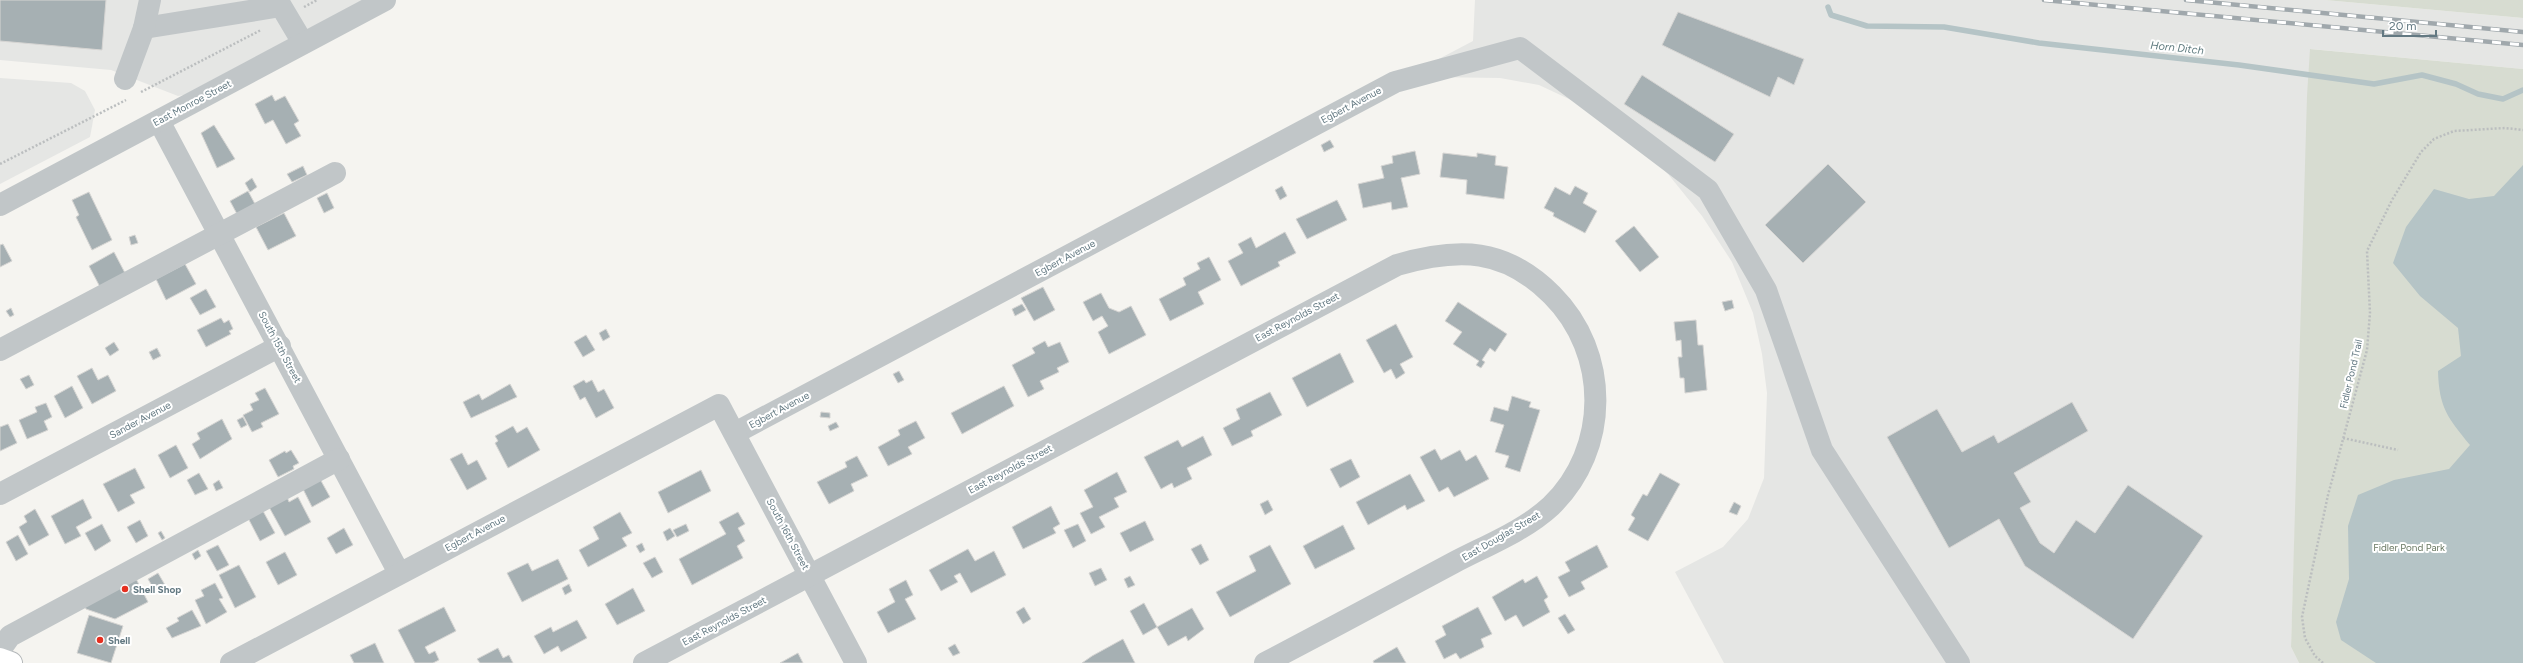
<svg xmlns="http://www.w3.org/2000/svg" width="2523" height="663" viewBox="0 0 2523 663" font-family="Figtree,sans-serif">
  <rect width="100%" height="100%" fill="#f5f4f0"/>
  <g fill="#e5e6e4">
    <polygon points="0,0 363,0 184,95 178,96 111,70 0,60"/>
    <polygon points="1475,0 2325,0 2523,18 2523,69 2311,49 2291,647 2299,663 1724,663 1675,572 1723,547 1748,519 1764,478 1767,393 1762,354 1753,313 1732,262 1702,216 1668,174 1631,138 1586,107 1539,85 1500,78 1428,77 1395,82 1473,41"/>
    <polygon points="0,78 71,83 85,91 95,110 90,137 0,184"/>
  </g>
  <g fill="#d7dcd1">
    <polygon points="2325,0 2523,0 2523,18"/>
    <polygon points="2310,49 2523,69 2523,663 2299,663 2291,647 2307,96"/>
  </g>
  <path fill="#b5c4c6" d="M2523 165V663H2376L2341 640 2336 622 2349 579 2348 526 2358 495 2394 480 2449 469 2470 445C2448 418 2439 408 2438 371L2461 356 2458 328 2420 296 2393 263 2406 227 2434 189 2469 199 2494 196Z"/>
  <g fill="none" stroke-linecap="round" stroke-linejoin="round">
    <polyline stroke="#b5c4c6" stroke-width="5.5" points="1828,7 1831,15 1867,26 1944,27 2039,43 2239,65 2374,84 2422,75 2456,84 2478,94 2503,99 2523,90"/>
  </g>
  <g fill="#a6b0b3" stroke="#d6d5d3">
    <polygon points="0,0 106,0 102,50 0,41"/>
    <polygon points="1678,12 1804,59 1794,85 1778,77 1770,97 1662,45"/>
    <polygon points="1642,75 1734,134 1715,162 1624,104"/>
    <polygon points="272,95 275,101 285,96 299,121 294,124 301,136 286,144 273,120 265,124 255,104"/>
    <polygon points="214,125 235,159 217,168 201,133"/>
    <polygon points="1330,140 1334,147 1324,152 1321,145"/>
    <polygon points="1415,151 1420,174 1401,178 1408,207 1392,210 1391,202 1363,208 1358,184 1384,178 1381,166 1393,163 1392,156"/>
    <polygon points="1443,153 1477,157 1477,153 1496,156 1495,165 1508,167 1504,199 1466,194 1467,180 1440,177"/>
    <polygon points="1828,164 1866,202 1803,263 1765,225"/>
    <polygon points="303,166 307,175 292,182 287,174"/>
    <polygon points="252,178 257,187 250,192 245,183"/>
    <polygon points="1282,186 1287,196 1280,200 1275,190"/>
    <polygon points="1575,186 1588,193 1583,203 1597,211 1585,233 1553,216 1554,213 1544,208 1555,187 1570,195"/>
    <polygon points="248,191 255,204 237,214 230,201"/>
    <polygon points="89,192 112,240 92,250 76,217 79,215 72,200"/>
    <polygon points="327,193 334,208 324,213 317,198"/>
    <polygon points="1337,200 1347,220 1307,239 1296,219"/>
    <polygon points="284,213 296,236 268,250 256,227"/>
    <polygon points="1634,226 1659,257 1640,272 1615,241"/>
    <polygon points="1285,232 1296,253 1278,262 1280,266 1241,286 1228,261 1243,253 1238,244 1251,237 1256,248"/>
    <polygon points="135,235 138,243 131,245 129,237"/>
    <polygon points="3,244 12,261 0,267 0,245"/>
    <polygon points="114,252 125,273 100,287 89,266"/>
    <polygon points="1209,257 1221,280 1198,292 1204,304 1170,321 1159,299 1186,285 1183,278 1200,269 1197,263"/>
    <polygon points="185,264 196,284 166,300 156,279"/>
    <polygon points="1043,287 1055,310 1034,321 1021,298"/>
    <polygon points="206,289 216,307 200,315 190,298"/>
    <polygon points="1101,293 1109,308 1119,312 1131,306 1146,335 1109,354 1098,332 1108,326 1102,316 1093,321 1083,302"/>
    <polygon points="1732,300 1734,308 1725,311 1722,302"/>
    <polygon points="1458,302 1507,334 1495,352 1490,348 1482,360 1485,362 1481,368 1476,365 1479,361 1453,344 1462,332 1445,321"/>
    <polygon points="1022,304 1026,310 1015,316 1012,309"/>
    <polygon points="11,308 14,315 10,317 6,311"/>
    <polygon points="221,318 224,323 229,320 233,329 229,331 231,334 206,347 197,330"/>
    <polygon points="1696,320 1698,345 1703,345 1707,390 1685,393 1684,378 1680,378 1678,357 1682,357 1681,340 1676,341 1674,322"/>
    <polygon points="1396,324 1413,357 1400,364 1405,373 1396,379 1391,369 1384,373 1366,340"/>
    <polygon points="606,329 610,337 603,341 599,333"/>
    <polygon points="586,335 595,350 583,357 574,342"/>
    <polygon points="1045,341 1048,347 1060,342 1069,362 1057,368 1059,372 1040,381 1044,389 1028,397 1012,365 1035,353 1032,348"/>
    <polygon points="114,342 119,350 110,356 105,348"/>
    <polygon points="157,348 161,356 153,360 149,352"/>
    <polygon points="1340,353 1354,382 1307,407 1292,378"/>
    <polygon points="92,368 98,380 108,375 116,391 92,404 77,376"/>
    <polygon points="899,371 904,380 898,383 893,374"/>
    <polygon points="29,375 34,385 26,389 20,379"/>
    <polygon points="584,380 586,383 592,380 598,392 604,389 614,408 596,418 585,397 580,400 573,386"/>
    <polygon points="510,384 517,397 471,418 463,402 479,394 482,400"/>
    <polygon points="72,386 83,408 65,418 54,396"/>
    <polygon points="1004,386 1014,406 962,434 951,413"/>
    <polygon points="265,388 279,414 261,423 263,427 252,432 243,415 253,410 250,404 259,400 255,393"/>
    <polygon points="1270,392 1282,415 1251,431 1253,436 1232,446 1223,428 1240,419 1236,409"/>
    <polygon points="1512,396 1531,402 1529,407 1540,410 1520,472 1505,467 1509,456 1495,452 1504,425 1490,421 1494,407 1508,411"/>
    <polygon points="2072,402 2088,431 2014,473 2031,502 2020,508 2040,543 2054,553 2076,520 2095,533 2128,485 2203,536 2133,639 2025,566 1999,519 1949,548 1887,437 1937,409 1962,452 1994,435 1998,443"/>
    <polygon points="46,403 52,417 44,421 48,430 27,439 19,420 37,412 35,407"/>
    <polygon points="821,412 830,413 830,418 820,417"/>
    <polygon points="243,417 247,425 241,428 237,420"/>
    <polygon points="222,419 232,439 200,459 192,444 200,439 197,433"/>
    <polygon points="916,421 925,438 908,447 912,454 888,466 878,447 900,435 898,430"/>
    <polygon points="836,422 839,427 830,431 828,426"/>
    <polygon points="8,424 17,443 0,451 0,427"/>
    <polygon points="513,426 517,433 527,427 540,450 508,468 495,443 498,441 495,436"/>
    <polygon points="1203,436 1212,455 1187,468 1192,479 1174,488 1172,483 1161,489 1144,457 1178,440 1182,447"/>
    <polygon points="176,445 188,468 170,478 158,455"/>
    <polygon points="1435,449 1441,460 1460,450 1466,461 1476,455 1489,479 1454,497 1448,487 1439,492 1420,457"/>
    <polygon points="291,450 299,463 293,466 294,469 278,477 269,460 285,451 286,453"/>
    <polygon points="462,453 468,465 477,460 487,479 467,490 450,459"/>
    <polygon points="857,456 868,476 851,484 854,491 829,504 817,482 847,467 845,462"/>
    <polygon points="1351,459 1360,477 1340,488 1330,469"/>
    <polygon points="135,468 145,488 130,495 135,503 118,512 103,484"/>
    <polygon points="701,470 711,491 668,513 658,492"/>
    <polygon points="1117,472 1127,492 1114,498 1119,507 1099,517 1105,527 1091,534 1080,513 1093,507 1084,490"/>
    <polygon points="199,473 208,489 195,495 187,480"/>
    <polygon points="1660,473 1680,484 1648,541 1628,530 1635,518 1631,515 1643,494 1647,496"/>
    <polygon points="1410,474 1425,501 1407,510 1405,505 1368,525 1356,502"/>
    <polygon points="320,479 330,497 312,507 303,489"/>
    <polygon points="219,480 223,488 216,491 213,484"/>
    <polygon points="287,497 289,502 298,497 311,522 285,536 269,507"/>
    <polygon points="83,499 92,518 76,527 81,536 65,544 51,516"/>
    <polygon points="1268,500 1273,510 1265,515 1260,504"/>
    <polygon points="1734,502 1741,506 1737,515 1729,512"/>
    <polygon points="1051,506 1060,524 1053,528 1056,533 1023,549 1012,527"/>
    <polygon points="35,509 49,535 29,546 19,527 27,522 24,516"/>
    <polygon points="263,511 275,533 260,541 248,518"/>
    <polygon points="620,512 632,533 622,538 627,546 588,567 579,550 599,539 593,527"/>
    <polygon points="738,512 745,524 738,528 745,541 737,546 743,558 692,585 679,559 726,534 719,522"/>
    <polygon points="140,520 148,536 136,543 127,527"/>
    <polygon points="1145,521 1154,540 1130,552 1120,533"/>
    <polygon points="102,524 111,541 95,551 85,533"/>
    <polygon points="686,524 689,531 677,537 673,530"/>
    <polygon points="1078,524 1086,541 1073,548 1064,530"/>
    <polygon points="1343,525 1355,549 1315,569 1303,546"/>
    <polygon points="344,528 353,545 336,554 327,538"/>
    <polygon points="670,528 675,536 667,541 663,532"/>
    <polygon points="161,531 165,538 162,540 158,533"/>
    <polygon points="18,535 28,554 16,561 6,542"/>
    <polygon points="642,543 645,550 640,553 636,546"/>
    <polygon points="1201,544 1209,560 1200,565 1191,549"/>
    <polygon points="218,545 229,565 217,571 206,551"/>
    <polygon points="1270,545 1291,584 1230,617 1216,592 1256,571 1249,556"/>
    <polygon points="1597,545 1608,567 1581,582 1585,589 1569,597 1558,577 1570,571 1565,562"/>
    <polygon points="968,549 975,561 994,551 1006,575 971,593 960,573 954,576 958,582 941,591 929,570"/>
    <polygon points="198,550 201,556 195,560 192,554"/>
    <polygon points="285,552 297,575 278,585 266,562"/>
    <polygon points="655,557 663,572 652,578 643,563"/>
    <polygon points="558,559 568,579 522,602 507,573 528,563 532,571"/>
    <polygon points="239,565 256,597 235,608 219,575"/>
    <polygon points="1101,568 1107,580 1095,586 1089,573"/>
    <polygon points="158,573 165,585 155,591 148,579"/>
    <polygon points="134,575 148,602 115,619 86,609 83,602"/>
    <polygon points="1130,576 1135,585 1128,588 1124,579"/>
    <polygon points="1537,576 1548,597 1544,600 1550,612 1523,627 1516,615 1505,621 1492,597 1523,579 1525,583"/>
    <polygon points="906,580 913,595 905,599 916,619 888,633 877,612 895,602 889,589"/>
    <polygon points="215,583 223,598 219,599 227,612 206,624 195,600 204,596 201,590"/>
    <polygon points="569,584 572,591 565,595 562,588"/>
    <polygon points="633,588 645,611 617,625 605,604"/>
    <polygon points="1144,603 1157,627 1143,635 1130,611"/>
    <polygon points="444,607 456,631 425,647 429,654 435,651 439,660 433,663 415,663 398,630"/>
    <polygon points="1024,607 1031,619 1023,624 1016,612"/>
    <polygon points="1478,607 1492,634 1481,639 1484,647 1460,659 1456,653 1444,659 1435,641 1446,635 1442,626"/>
    <polygon points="1192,608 1204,629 1188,641 1186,636 1168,646 1157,627"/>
    <polygon points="192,610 201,626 172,638 166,628 179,621 177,618"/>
    <polygon points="1565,614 1575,630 1568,634 1558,618"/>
    <polygon points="89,615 123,626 111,663 77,653"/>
    <polygon points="577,620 587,638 561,652 558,646 544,654 534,636 551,627 553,632"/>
    <polygon points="1123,639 1135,663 1082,663 1092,656"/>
    <polygon points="375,643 384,663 354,663 350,655"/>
    <polygon points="955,644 960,653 953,656 948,648"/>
    <polygon points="1397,647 1406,663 1374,663 1373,661"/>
    <polygon points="498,648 503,658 509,655 513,663 480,663 477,659"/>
    <polygon points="798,653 803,663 780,663"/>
  </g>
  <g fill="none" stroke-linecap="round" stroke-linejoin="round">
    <defs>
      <polyline id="highway" points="0,659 11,663"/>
    </defs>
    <use href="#highway" stroke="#b4b8ba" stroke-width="24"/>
    <g stroke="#bbbebf" stroke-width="2.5" stroke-dasharray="2 2" stroke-linecap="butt">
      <polyline points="304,7 317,0"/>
      <polyline points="141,92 261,30"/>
      <polyline points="0,164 126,100"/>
      <polyline points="2343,438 2398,450"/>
      <polyline points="2323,663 2315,656 2305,638 2302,617 2328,495 2367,350 2370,313 2367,251 2392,200 2421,152 2434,139 2454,131 2505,128 2523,130"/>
    </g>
    <g stroke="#c1c6c8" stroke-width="22">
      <polyline points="144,28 281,6 303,43"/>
      <polyline points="125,79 144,28 150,0"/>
      <polyline points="159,121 399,573"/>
      <polyline points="0,205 385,0"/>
      <polyline points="0,350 335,173"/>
      <polyline points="735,433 1395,82 1520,48 1708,190 1766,290 1822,450 1959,663"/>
      <polyline points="0,494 280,346"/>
      <polyline points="0,650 10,636 339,459"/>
      <polyline points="231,663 719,405 856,663"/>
      <path d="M644 663 1397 265C1459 247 1505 248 1552 295 1610 353 1610 449 1551 506 1524 531 1485 546 1453 563 1390 597 1328 630 1265 663"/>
    </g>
    <use href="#highway" stroke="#fff" stroke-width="22"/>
    <defs>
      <g id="rail">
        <polyline points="2044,0 2523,45"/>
        <polyline points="2186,0 2523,32"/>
      </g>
    </defs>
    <use href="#rail" stroke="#a0a8ac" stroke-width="4.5"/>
    <use href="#rail" stroke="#fff" stroke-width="3" stroke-dasharray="9" stroke-linecap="butt"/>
  </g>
  <g fill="#e52f20" stroke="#fff" stroke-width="1.5">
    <circle cx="125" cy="589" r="4"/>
    <circle cx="100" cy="640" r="4"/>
  </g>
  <g text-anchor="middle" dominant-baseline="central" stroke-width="4" stroke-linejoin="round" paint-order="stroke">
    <g font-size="10" fill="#637982" stroke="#fff">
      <text transform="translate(192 103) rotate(-28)">East Monroe Street</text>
      <text transform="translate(1351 105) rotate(-28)">Egbert Avenue</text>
      <text transform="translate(1065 258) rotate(-28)">Egbert Avenue</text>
      <text transform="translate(1297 317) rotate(-28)">East Reynolds Street</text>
      <text transform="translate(280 347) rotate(62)">South 15th Street</text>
      <text transform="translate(2351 374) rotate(-77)">Fidler Pond Trail</text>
      <text transform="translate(779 410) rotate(-28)">Egbert Avenue</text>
      <text transform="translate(140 420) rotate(-28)">Sander Avenue</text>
      <text transform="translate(1010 469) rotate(-28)">East Reynolds Street</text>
      <text transform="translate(475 533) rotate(-28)">Egbert Avenue</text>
      <text transform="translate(788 534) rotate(62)">South 16th Street</text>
      <text transform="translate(1501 536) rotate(-30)">East Douglas Street</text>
      <text transform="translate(724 621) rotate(-28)">East Reynolds Street</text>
    </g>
    <g font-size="10" fill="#6a7962" stroke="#fff">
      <text x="2409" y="547">Fidler Pond Park</text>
    </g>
    <g font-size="10" font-weight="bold" fill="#637982" stroke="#fff" text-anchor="start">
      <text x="133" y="589">Shell Shop</text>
      <text x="108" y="640">Shell</text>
    </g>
    <g font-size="11" font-style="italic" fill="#5f7b7f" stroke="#fff">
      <text transform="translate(2177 48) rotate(6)">Horn Ditch</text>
    </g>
  </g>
  <path d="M2383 30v6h53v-6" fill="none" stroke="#637982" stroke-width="2"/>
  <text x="2389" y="30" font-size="12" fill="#637982" stroke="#ffffff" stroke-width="3" paint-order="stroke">20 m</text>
</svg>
